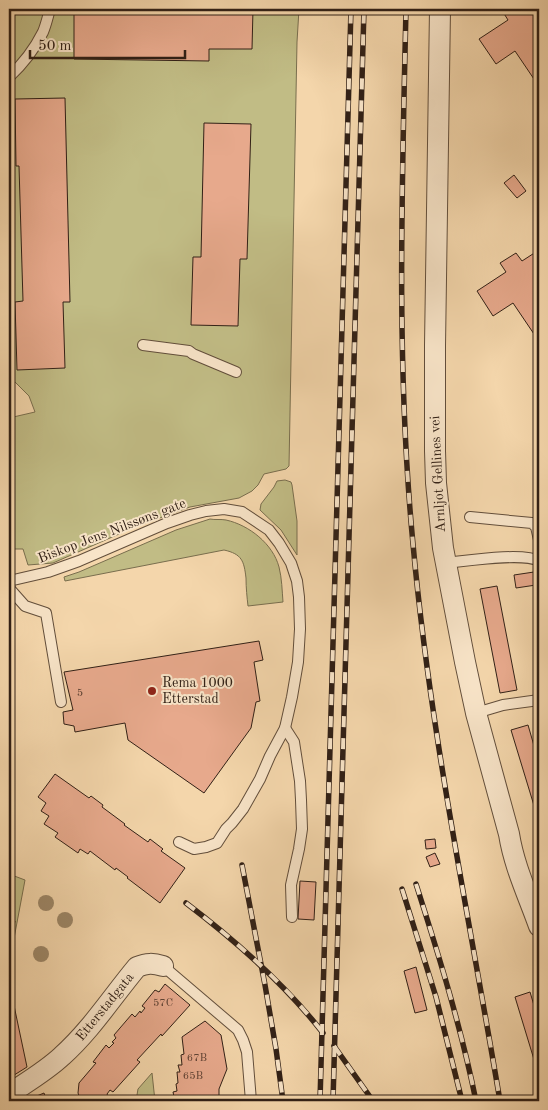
<svg xmlns="http://www.w3.org/2000/svg" width="548" height="1110" viewBox="0 0 548 1110" font-family="'Old Standard TT',serif">
  <rect width="100%" height="100%" fill="#f4d6ab"/>
  <filter id="stains"><feTurbulence type="fractalNoise" baseFrequency=".004" numOctaves="4"/><feColorMatrix values="0 0 0 0 .2 0 0 0 0 .09 0 0 0 0 .02 0 0 0 .5 -.17"/></filter>
  <radialGradient id="worn" r=".72"><stop offset=".6" stop-color="#630" stop-opacity="0"/><stop offset="1" stop-color="#630" stop-opacity=".3"/></radialGradient>
  <g fill="#c1bc85" stroke="#796e4e">
    <polygon points="9,9 299,9 297,42 289,466 286,469 264,474 258,485 252,491 239,498 190,507 135,527 53,563 28,565 23,549 9,549 9,418 35,412 29,396 9,376"/>
    <polygon points="285,480 291,482 292,485 297,521 297,555 281,530 260,510 261,504 274,487 277,481"/>
    <path d="M210 519C215 520 221 519 226 520 249 525 273 544 279 567 282 579 282 590 283 602L248 606C247 597 246 588 246 578 244 561 242 554 224 550L65 581 64 577 79 572 176 530Z"/>
    <polygon points="9,874 25,880 9,965"/>
    <polygon points="152,1073 155,1101 136,1101 138,1089"/>
  </g>
  <g fill="#e7a98c" stroke="#312016">
    <polygon points="210,9 253,9 252,49 209,49 209,61 74,59 74,13 210,14"/>
    <polygon points="508,9 522,9 523,10 525,9 539,9 539,84 538,85 515,51 496,64 479,39 508,20 503,12"/>
    <polygon points="65,98 70,302 63,302 65,368 17,370 15,302 23,301 19,166 16,166 15,99"/>
    <polygon points="204,123 251,124 247,259 240,259 238,326 191,325 193,257 201,257"/>
    <polygon points="514,175 526,191 517,198 504,183"/>
    <polygon points="539,250 539,335 536,337 513,303 493,316 477,291 506,272 500,263 516,253 522,261"/>
    <polygon points="534,572 536,585 516,588 514,575"/>
    <polygon points="497,586 517,690 500,693 480,589"/>
    <polygon points="259,641 263,660 254,662 260,701 256,702 251,728 204,793 128,740 125,723 75,732 74,726 64,724 63,712 73,710 64,672"/>
    <polygon points="528,725 539,763 539,822 511,730"/>
    <polygon points="55,774 89,798 91,796 103,805 102,807 125,824 124,825 148,842 150,839 163,849 161,851 185,868 160,903 127,878 128,877 116,868 115,870 90,851 88,854 80,849 78,853 55,837 58,833 44,824 49,816 41,811 46,803 38,797"/>
    <polygon points="435,839 436,848 426,849 425,840"/>
    <polygon points="435,853 440,864 430,867 426,857"/>
    <polygon points="300,881 316,882 314,920 298,919"/>
    <polygon points="9,919 15,921 10,944 9,944"/>
    <polygon points="416,967 427,1010 415,1013 404,971"/>
    <polygon points="165,984 190,1005 162,1036 161,1034 137,1060 140,1062 113,1092 110,1090 107,1094 110,1101 114,1099 115,1101 81,1101 78,1093 79,1083 96,1063 93,1062 106,1045 109,1048 114,1043 112,1042 116,1038 114,1035 132,1014 135,1017 140,1011 141,1013 145,1008 142,1006 155,990 159,992"/>
    <polygon points="530,992 539,1022 539,1076 515,997"/>
    <polygon points="12,996 27,1067 11,1077 9,1071 9,997"/>
    <polygon points="205,1021 221,1035 227,1069 219,1089 219,1101 175,1101 173,1092 177,1091 176,1084 178,1083 177,1072 180,1072 178,1065 182,1065 181,1055 184,1054 182,1037"/>
    <polygon points="44,1093 47,1101 28,1101 27,1100"/>
  </g>
  <g fill="none" stroke-linecap="round" stroke-linejoin="round">
    <defs>
      <g id="service">
        <path d="M9 77C22 65 35 48 43 32 46 25 48 16 50 9"/>
        <polyline points="143,345 189,351 193,354 236,372"/>
        <polyline points="470,517 532,523 536,527 539,540"/>
        <path d="M446 563C466 561 523 552 539 561"/>
        <polyline points="9,581 48,572 79,561 167,523 190,515 206,511 224,509 242,512 269,530 279,543 291,563 297,581 299,597 300,629 298,662 292,697 285,728 270,756 260,779 243,809 232,823 226,829 217,843 206,847 194,849 179,842"/>
        <polyline points="9,588 25,606 46,613 61,702"/>
        <polyline points="476,713 503,705 539,700"/>
        <polyline points="285,728 294,742 300,781 301,800 302,829 299,849 291,885 292,917"/>
        <polyline points="163,966 238,1030 243,1040 247,1052 251,1101"/>
      </g>
      <g id="minor">
        <path d="M440 9 435 346V451L436 483 443 548 465 662 476 713 509 834C514 866 528 895 539 926"/>
        <path d="M9 1094C27 1082 46 1071 62 1056 91 1030 112 997 137 967 147 963 153 963 163 966"/>
      </g>
    </defs>
    <use href="#service" stroke="#624e3b" stroke-width="12"/>
    <use href="#minor" stroke="#624e3b" stroke-width="22"/>
    <use href="#service" stroke="#f8e4c8" stroke-width="10"/>
    <use href="#minor" stroke="#f8e4c8" stroke-width="20"/>
    <defs>
      <g id="rail">
        <path d="M406 9C402 188 396 366 413 544 430 732 469 916 500 1101"/>
        <polyline points="242,865 265,985 276,1049 283,1101"/>
        <path d="M416 884C439 956 461 1027 476 1101"/>
        <polyline points="402,889 436,997 462,1101"/>
        <path d="M186 903C236 941 284 983 323 1033"/>
        <polyline points="334,1046 373,1101"/>
        <polyline points="320,1101 351,9"/>
        <polyline points="333,1101 364,9"/>
      </g>
    </defs>
    <use href="#rail" stroke="#312016" stroke-width="5.5"/>
    <use href="#rail" stroke="#f8e4c8" stroke-width="4" stroke-dasharray="11" stroke-linecap="butt"/>
  </g>
  <g fill="#9d8768">
    <circle cx="46" cy="903" r="8"/>
    <circle cx="65" cy="920" r="8"/>
    <circle cx="41" cy="954" r="8"/>
  </g>
  <circle fill="#8f2418" stroke="#f8e4c8" stroke-width="2" cx="152" cy="691" r="5"/>
  <g text-anchor="middle" dominant-baseline="central" stroke-width="4" stroke-linejoin="round" paint-order="stroke">
    <g font-size="11" fill="#5e4234">
      <text x="80" y="693">5</text>
      <text x="163" y="1003">57C</text>
      <text x="197" y="1058">67B</text>
      <text x="193" y="1076">65B</text>
    </g>
    <g font-size="14" fill="#312016" stroke="#f8e4c8">
      <text transform="translate(438 474) rotate(-93)">Arnljot Gellines vei</text>
      <text transform="translate(112 531) rotate(-21)">Biskop Jens Nilssøns gate</text>
      <text transform="translate(105 1007) rotate(-51)">Etterstadgata</text>
    </g>
    <g font-size="14" fill="#312016" stroke="#f8e4c8" text-anchor="start">
      <text x="162" y="683">Rema 1000<tspan x="162" dy="16">Etterstad</tspan></text>
    </g>
  </g>
  <rect width="548" height="1110" fill="none" stroke="#f4d6ab" stroke-width="30"/>
  <rect x="10" y="10" width="528" height="1090" fill="none" stroke="#312016" stroke-width="2.5"/>
  <rect x="15" y="15" width="518" height="1080" fill="none" stroke="#312016"/>
  <path d="M30 50v8h155v-8" fill="none" stroke="#312016" stroke-width="2.5"/>
  <text x="38" y="50" font-size="15" fill="#312016" stroke="#f8e4c8" stroke-width="4" paint-order="stroke">50 m</text>
  <rect width="100%" height="100%" filter="url(#stains)"/>
  <rect width="100%" height="100%" fill="url(#worn)"/>
</svg>
